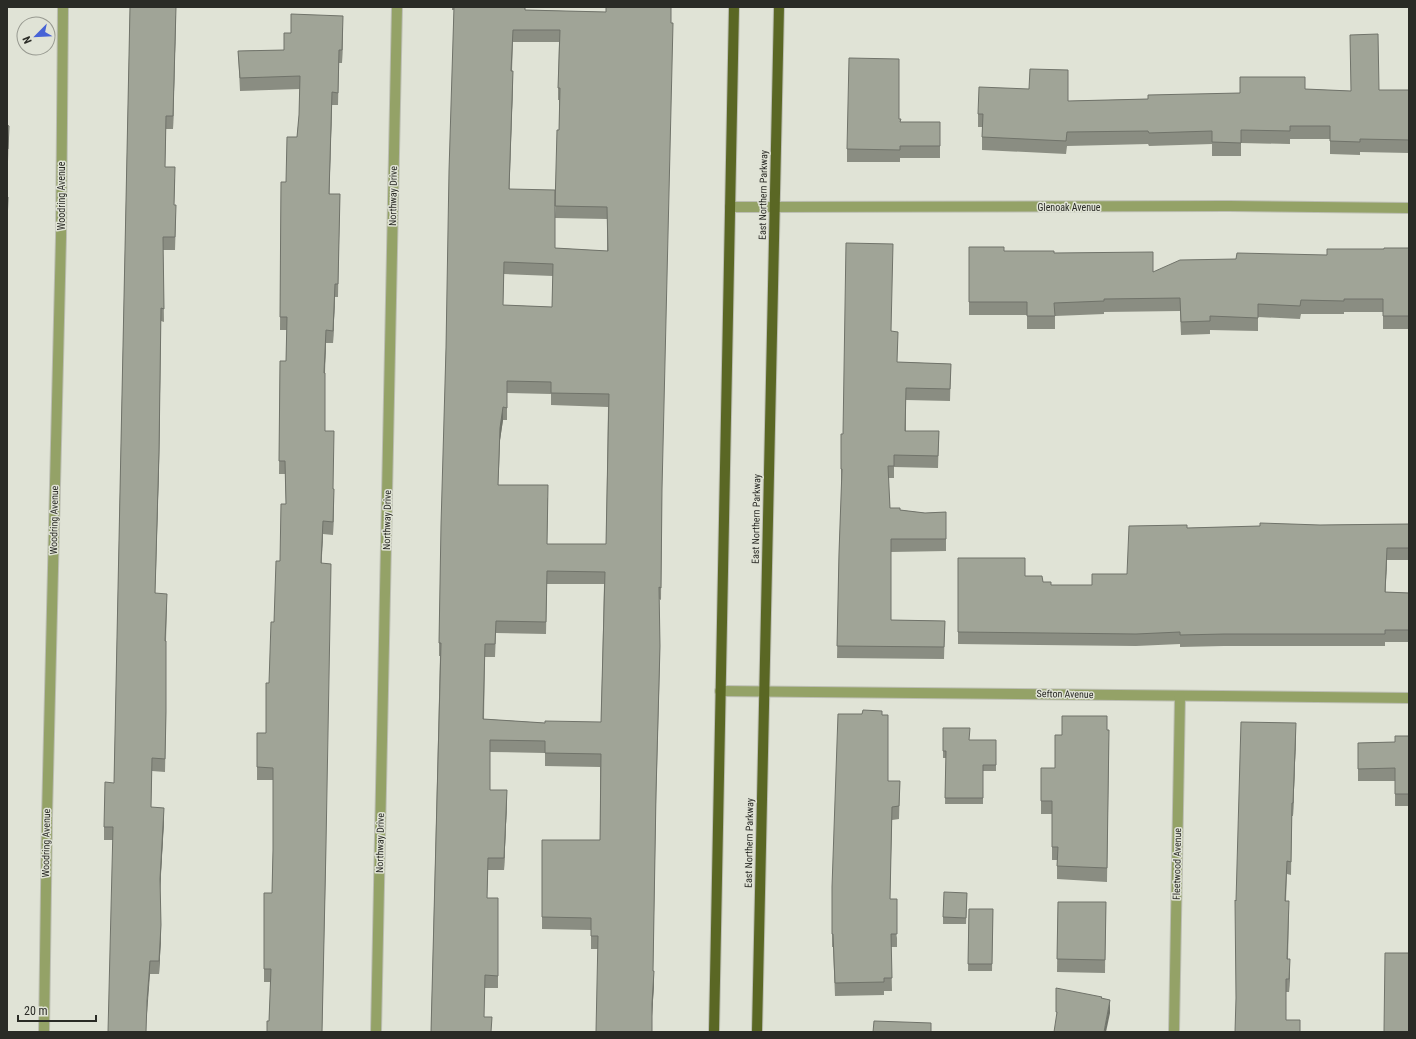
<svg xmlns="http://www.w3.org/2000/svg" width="1416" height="1039" viewBox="0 0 1416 1039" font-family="'Roboto Condensed',sans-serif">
  <rect width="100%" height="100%" fill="#e0e3d6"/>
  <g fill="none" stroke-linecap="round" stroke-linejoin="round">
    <defs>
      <g id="minor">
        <polyline points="730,207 1229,206 1409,208"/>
        <polyline points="720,691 1409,698"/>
        <polyline points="44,1032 47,817 61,237 63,7"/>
        <polyline points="376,1032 397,7"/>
        <polyline points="1174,1032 1180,696"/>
      </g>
      <g id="major">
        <polyline points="714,1032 734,7"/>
        <polyline points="757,1032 779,7"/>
      </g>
    </defs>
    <use href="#minor" stroke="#bcbeb3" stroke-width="12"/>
    <use href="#major" stroke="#bcbeb3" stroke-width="12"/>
    <use href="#minor" stroke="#94a267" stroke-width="10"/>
    <use href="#major" stroke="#5a6724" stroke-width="10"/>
  </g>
  <g fill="#8a8d82" fill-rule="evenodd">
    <polygon points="130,7 176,16 173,129 166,129 165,167 175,180 174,205 176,218 175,250 163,250 164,322 161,321 160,394 159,465 155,593 167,607 166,641 166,725 165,772 152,771 151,807 164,821 160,888 161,938 159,974 150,974 113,840 104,840 104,827 114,783"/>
    <path d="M452 7H525V10L606 12 662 502 661 600 659 599 660 659 656 805 653 971 654 984 652 1016 598 949H591V930L542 929V840H600V767L545 766V753L490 752V790L507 802 504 870H488L487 898H498V988H485L431 1032 440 656H439V643L454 10H452ZM513 42H559L558 88V100H559V130L555 218 607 219V251L555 248 509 189 513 83 512 71ZM504 274 553 276 552 307 503 305ZM507 393 551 394V405L608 407 606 544H547L548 498 498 485 500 440 503 420H507ZM547 584H604L601 722 545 723 484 719 485 657H495L496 633 546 634Z"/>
    <polygon points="343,28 342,63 339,63 338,105 332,105 329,194 340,194 338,297 335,297 333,343 326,343 325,373 325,431 333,489 334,502 333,535 323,534 321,563 326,858 322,1032 267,1032 269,1021 271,982 264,982 264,893 272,893 273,852 273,780 257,780 257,733 266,733 274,622 286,504 285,474 279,474 280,361 286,361 287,330 280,330 281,182 286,182 297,137 299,115 300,89 240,91 238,51 284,50 291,33"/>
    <polygon points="1068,83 1068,101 1148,99 1240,93 1305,89 1350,91 1409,90 1409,153 1360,152 1360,155 1330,154 1330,139 1290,139 1290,144 1241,143 1241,156 1212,156 1212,144 1149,146 1148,144 1067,146 1066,154 982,150 982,127 978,127 978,114 1029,89"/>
    <polygon points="899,119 900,122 940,122 940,158 900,158 900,162 847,162 847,149"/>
    <polygon points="7,125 9,126 8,162 7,162"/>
    <polygon points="969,247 1004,251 1054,253 1153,272 1236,259 1327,255 1384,249 1409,248 1409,329 1383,329 1383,312 1344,312 1344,314 1301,314 1300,319 1258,317 1258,331 1210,330 1210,334 1181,335 1180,311 1104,312 1104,314 1055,316 1055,329 1027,329 1027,315 969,315"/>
    <polygon points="891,331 897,362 951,364 950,401 906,400 906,431 939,431 938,468 894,467 894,478 888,478 890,508 900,510 925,513 946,512 946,551 891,552 891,620 945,621 944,659 837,658 839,553 842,481 841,481 841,434 843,434"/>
    <polygon points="1409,524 1409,560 1387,560 1385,592 1409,593 1409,642 1385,642 1385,646 1224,646 1180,647 1180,644 1136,646 958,644 958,558 1025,576 1043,582 1051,585 1092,585 1127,574 1187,528 1320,525"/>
    <polygon points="943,728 969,740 996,740 996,771 983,771 983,804 945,804 946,758 943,758"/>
    <polygon points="1107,730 1109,744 1107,882 1057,879 1057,860 1052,860 1052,814 1041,814 1041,768 1055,768 1062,735"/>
    <polygon points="1296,736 1293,816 1292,816 1291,875 1287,874 1286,901 1289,914 1288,959 1290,972 1289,992 1286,992 1286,1020 1300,1032 1236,1001 1236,901"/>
    <polygon points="1409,736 1409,806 1395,806 1395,781 1358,781 1358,743 1395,742"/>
    <polygon points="888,781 900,781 899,819 892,820 890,899 897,938 897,947 891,947 892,991 884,991 884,995 835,996 833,947 832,947 832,887"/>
    <polygon points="967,893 966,924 943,924 943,917"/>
    <polygon points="1058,902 1106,902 1105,973 1057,972"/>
    <polygon points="969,909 993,909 992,971 968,971"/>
  </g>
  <g fill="#70736a">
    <polygon points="176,7 176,16 173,129 173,116"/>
    <polygon points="343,16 343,28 342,63 342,50"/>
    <polygon points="513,71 513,83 509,202 509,189"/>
    <polygon points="332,92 332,105 329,207 329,194"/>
    <polygon points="335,284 335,297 333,343 333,331"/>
    <polygon points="161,308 160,394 159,465 155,606 160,380"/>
    <polygon points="326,330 326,343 324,386 324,373"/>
    <polygon points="503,407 503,420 500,440 498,497 500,428"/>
    <polygon points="334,489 334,502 333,535 333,522"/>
    <polygon points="323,521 323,534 321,576 321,563"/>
    <polygon points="1387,548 1387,560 1385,604 1385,592"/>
    <polygon points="1296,723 1296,736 1293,816 1293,803"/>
    <polygon points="507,790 507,802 504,870 504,858"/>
    <polygon points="164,808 164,821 160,892 160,879"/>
    <polygon points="161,925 161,938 159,974 159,961"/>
    <polygon points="1290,959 1290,972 1289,992 1289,979"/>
    <polygon points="150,961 150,974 147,1014 147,1001"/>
    <polygon points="654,971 654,984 652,1016 652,1004"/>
    <polygon points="1110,1000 1110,1013 1106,1032 1104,1032"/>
  </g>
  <g fill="#a0a497" stroke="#70736a" fill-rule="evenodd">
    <polygon points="130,7 176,7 173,116 166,116 165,167 175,167 174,205 176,205 175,237 163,237 164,309 161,308 159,452 155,593 167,594 165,641 166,641 166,712 165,759 152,758 151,807 164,808 160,879 161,925 159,961 150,961 147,1001 146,1032 108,1032 113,827 104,827 105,782 114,783"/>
    <path d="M454 7H525V10L606 12V7H671V23H673L662 489 661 588 659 587 660 646 656 793 653 971H654L652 1004V1032H596L598 936H591V918L542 917V840H600L601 754 545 753V741L490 740V790H507L504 858H488L487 898H498V976L485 975 484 1017H492L491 1032H431L441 643H439L441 525 446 348 449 171ZM513 30H560L558 88H560L559 130H557L555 206 607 207 608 251 555 248V190L509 189 513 71H511ZM504 262 553 264 552 307 503 305ZM507 381 551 382V393L609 394 606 544H547L548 485H498L500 428 503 407 507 408ZM547 571 605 572 601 722 545 721V723L483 719 485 644H495L496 621 546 622Z"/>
    <polygon points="291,14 343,16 342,50 339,50 338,93 332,92 329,194 340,194 338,284 335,284 333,331 326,330 324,373 325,373 325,431 334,431 333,489 334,489 333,522 323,521 321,563 331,564 326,845 322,1032 267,1032 267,1021 269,1021 271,969 264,969 264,893 272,893 273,850 273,768 257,767 257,733 266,733 266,683 269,683 271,622 274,622 276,561 280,561 281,504 286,504 285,461 279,461 280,361 286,361 287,317 280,317 281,182 286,182 287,137 297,137 299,115 300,76 240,78 238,51 284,50 284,33 291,33"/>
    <polygon points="1378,34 1379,90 1409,90 1409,140 1360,139 1360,142 1330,141 1330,126 1290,126 1290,131 1241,130 1241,143 1212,142 1212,131 1149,133 1148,131 1067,132 1066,141 982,137 983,114 978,114 979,87 1029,89 1030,69 1068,70 1068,101 1148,99 1148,95 1240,93 1240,77 1305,77 1305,89 1351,91 1350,35"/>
    <polygon points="849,58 899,59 899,119 901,119 900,122 940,122 940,146 900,146 900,150 847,149"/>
    <polygon points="7,125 9,126 8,149 7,149"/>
    <polygon points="7,197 8,197 7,224"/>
    <polygon points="846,243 893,244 891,331 898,332 897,362 951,364 950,389 906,388 905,431 939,431 938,456 894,455 894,466 888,466 890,508 900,508 900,510 925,513 946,512 946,539 891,539 891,620 945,621 944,647 837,646 839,553 842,469 841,469 841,434 843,434"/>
    <polygon points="969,247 1004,247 1004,251 1054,251 1054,253 1153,252 1153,272 1180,260 1236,259 1237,253 1327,255 1327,249 1384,249 1384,248 1409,248 1409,316 1383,316 1383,299 1344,299 1344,301 1301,300 1300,306 1258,304 1258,318 1210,316 1210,321 1181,322 1180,298 1104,299 1104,301 1054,303 1055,316 1027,316 1027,302 969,302"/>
    <polygon points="1260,523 1320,525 1409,524 1409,548 1387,548 1385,592 1409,593 1409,630 1385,630 1385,634 1224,634 1180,635 1180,632 1136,634 958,632 958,558 1025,558 1025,576 1042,576 1043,582 1051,582 1051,585 1092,585 1092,574 1127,574 1129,526 1187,525 1187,528 1260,526"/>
    <polygon points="863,710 882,711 882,715 888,715 888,781 900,781 899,806 892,807 890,899 897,899 897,934 891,934 892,978 884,978 884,982 835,983 833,934 832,934 832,887 838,714 862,714"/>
    <polygon points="1062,716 1107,716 1107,730 1109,730 1107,868 1057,866 1058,847 1052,847 1052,801 1041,801 1041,768 1055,768 1055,735 1062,735"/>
    <polygon points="1241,722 1296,723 1293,803 1292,803 1291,862 1287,861 1285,901 1289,901 1287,959 1290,959 1289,979 1286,979 1286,1020 1300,1020 1300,1032 1235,1032 1236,998 1235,900 1236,901"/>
    <polygon points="943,728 970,728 969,740 996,740 996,765 983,765 983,798 945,798 946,751 943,751"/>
    <polygon points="1395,736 1409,736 1409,794 1395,794 1395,768 1358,769 1358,743 1395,742"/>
    <polygon points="944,892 967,893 966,918 943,917"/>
    <polygon points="1058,902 1106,902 1105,960 1057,959"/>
    <polygon points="969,909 993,909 992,964 968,964"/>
    <polygon points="1385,953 1409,953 1409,1032 1384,1032"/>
    <polygon points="1056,988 1102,997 1101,998 1110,1000 1104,1032 1054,1032 1057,1012 1056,1012"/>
    <polygon points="874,1021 931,1023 931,1032 873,1032"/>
  </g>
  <g text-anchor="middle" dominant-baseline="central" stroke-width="3" stroke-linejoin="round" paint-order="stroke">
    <g font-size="10" fill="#2a2b26" stroke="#e0e3d6">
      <text transform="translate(763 195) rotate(-89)">East Northern Parkway</text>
      <text transform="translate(61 196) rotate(-90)">Woodring Avenue</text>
      <text transform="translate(393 196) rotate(-89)">Northway Drive</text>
      <text x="1069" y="207">Glenoak Avenue</text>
      <text transform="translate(756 519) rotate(-89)">East Northern Parkway</text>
      <text transform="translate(54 520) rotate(-89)">Woodring Avenue</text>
      <text transform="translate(387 520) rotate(-89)">Northway Drive</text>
      <text transform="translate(1065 694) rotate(1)">Sefton Avenue</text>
      <text transform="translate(46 843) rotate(-89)">Woodring Avenue</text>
      <text transform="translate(380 843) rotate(-89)">Northway Drive</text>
      <text transform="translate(749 843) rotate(-89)">East Northern Parkway</text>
      <text transform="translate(1177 864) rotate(-89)">Fleetwood Avenue</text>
    </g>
  </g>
  <rect width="1416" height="1039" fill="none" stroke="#2a2b26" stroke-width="16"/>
  <g transform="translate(36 36) rotate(246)"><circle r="19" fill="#e0e3d6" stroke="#979990"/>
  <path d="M0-3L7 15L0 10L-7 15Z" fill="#4763d6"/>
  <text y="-6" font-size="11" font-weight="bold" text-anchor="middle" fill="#2a2b26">N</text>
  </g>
  <path d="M18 1015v6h78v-6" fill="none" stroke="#2a2b26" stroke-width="2"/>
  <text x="24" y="1015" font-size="12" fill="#2a2b26" stroke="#e0e3d6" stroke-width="3" paint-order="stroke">20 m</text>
</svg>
